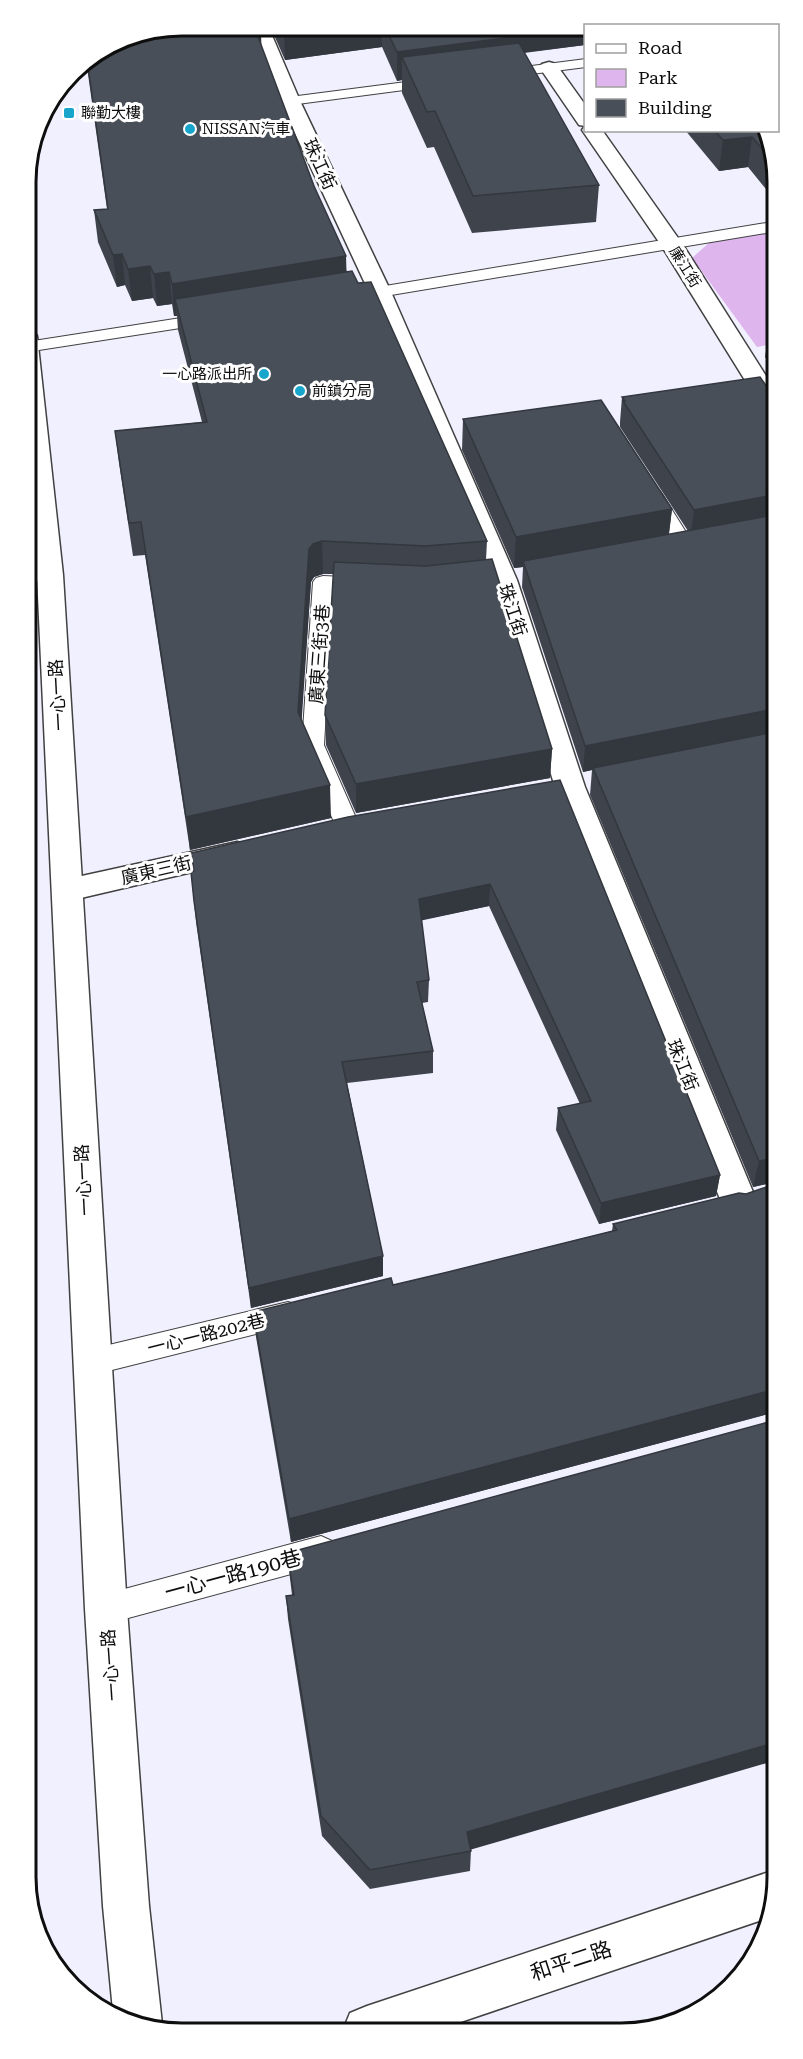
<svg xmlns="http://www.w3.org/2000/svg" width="803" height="2059" viewBox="0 0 803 2059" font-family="'Roboto Serif','Noto Sans TC',serif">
  <rect width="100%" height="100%" fill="#f1f0ff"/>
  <polygon fill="#dfb5ee" points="772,231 773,344 757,347 692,258 710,242"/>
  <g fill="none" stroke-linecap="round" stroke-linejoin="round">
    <defs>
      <g id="service">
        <polygon points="586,59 586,67 500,78 493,74 500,70"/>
        <polygon points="437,78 444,82 442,85 290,105 283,101 290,97"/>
        <polygon points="772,222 772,232 355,301 349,300 347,296 349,292 355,291"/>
        <polygon points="213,313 219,314 222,318 219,322 26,352 27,342"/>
        <polygon points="652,488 659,490 662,494 696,548 693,552 679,552 676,548 642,494 645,490"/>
        <polygon points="50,569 57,571 60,575 57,579 27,582 27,570"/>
        <polygon points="323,576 368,578 375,580 378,584 375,588 333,589 324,745 360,827 356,833 348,835 340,833 336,827 302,745 313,582 316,578"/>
        <polygon points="288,1302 298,1305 302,1314 298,1323 288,1326 92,1375 82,1371 77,1362 82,1353 92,1349"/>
        <polygon points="321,1536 332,1541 337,1551 332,1561 321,1566 106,1624 95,1620 90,1609 95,1598 106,1594"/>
      </g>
      <g id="minor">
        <polygon points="250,26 268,26 300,101 391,292 517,580 585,787 758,1204 753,1214 740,1218 727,1214 722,1204 555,787 491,580 369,292 280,101"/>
        <polygon points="549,62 556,64 586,106 586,130 602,130 683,245 773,387 773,413 765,411 761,406 661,245 582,130 585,126 579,125 540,68 542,64"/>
        <polygon points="237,842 248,845 252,852 248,859 68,901 57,898 53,890 57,882 68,879"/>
      </g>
      <g id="tertiary">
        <polygon points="26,329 34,331 37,336 63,575 127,1609 149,1906 162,2024 159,2031 152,2031 113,2011 103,1906 85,1609 37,575 27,465"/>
        <polygon points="775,1870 777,1871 777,1887 765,1919 440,2029 343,2030 350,2013 367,2006"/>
      </g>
    </defs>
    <use href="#service" stroke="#414141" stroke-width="2"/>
    <use href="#minor" stroke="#414141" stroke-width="3"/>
    <use href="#tertiary" stroke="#414141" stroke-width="3"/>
    <use href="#service" fill="#fff" fill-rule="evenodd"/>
    <use href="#minor" fill="#fff" fill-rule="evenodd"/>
    <use href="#tertiary" fill="#fff" fill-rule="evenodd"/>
  </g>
  <g fill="#3f444c">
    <polygon points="270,26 585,28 585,45 524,53 599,185 596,222 472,233 434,147 427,148 402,93 402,80 397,81 382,47 285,60"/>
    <polygon points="123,37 261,45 347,272 358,283 487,541 486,560 552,749 550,778 356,813 326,745 325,715 334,574 323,574 314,577 311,582 301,719 331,818 190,850 145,555 133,556 119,463 115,431 202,422 178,330 177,316 174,316 172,304 157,306 153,298 132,301 125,285 117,287 98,242 94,210 107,209 86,60"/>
    <polygon points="685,130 766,130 772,142 772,194 770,194 748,167 719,171"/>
    <polygon points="773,331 773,368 765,357 769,332"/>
    <polygon points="767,387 775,1182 753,1187 590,795 592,770 583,772 522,587 523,567 514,568 462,450 463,419 672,509 669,534 688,531 620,427 620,422 622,397"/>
    <polygon points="560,780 720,1175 716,1196 599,1224 556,1130 558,1108 580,1104 489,906 421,920 429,980 428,1002 422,1003 433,1051 433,1073 347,1083 383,1256 383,1276 251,1308 196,922 191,872 193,871 191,853"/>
    <polygon points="775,1184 776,1412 291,1542 256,1337 253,1312 393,1285 448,1272 612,1231 613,1224 746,1194"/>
    <polygon points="287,1553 471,1850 470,1871 370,1889 322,1836 288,1619 286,1596 292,1595"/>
  </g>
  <g fill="#33373e">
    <polygon points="317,26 381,27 382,47 285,60 284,30"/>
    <polygon points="506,28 585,28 585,45 511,54 402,57 402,80 397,81 397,52"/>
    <polygon points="261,33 262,63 257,34"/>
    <polygon points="752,137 748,167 719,171 723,140"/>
    <polygon points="772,179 772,194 770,194"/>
    <polygon points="122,254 125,285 117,287 113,255"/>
    <polygon points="346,256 347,288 175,299 177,316 174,316 172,284"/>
    <polygon points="150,266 153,298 132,301 128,269"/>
    <polygon points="169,272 172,304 157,306 154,274"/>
    <polygon points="773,495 773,516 691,536 694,510"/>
    <polygon points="672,509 668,540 523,561 523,567 514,568 516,537"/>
    <polygon points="322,541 323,574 314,577 311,582 300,745 298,712 309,549 313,544"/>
    <polygon points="774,709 774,733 593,768 592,770 583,772 585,746"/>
    <polygon points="552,749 550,778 356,813 356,784"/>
    <polygon points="330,785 331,818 190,850 186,817"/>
    <polygon points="490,884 489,906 419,921 419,899"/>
    <polygon points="775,1158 775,1182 753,1187 759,1161"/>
    <polygon points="720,1175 716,1196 599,1224 601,1203"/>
    <polygon points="383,1256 383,1276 251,1308 249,1288"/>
    <polygon points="776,1389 775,1412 291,1542 289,1519"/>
    <polygon points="777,1742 777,1760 466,1851 467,1832"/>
  </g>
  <g fill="#494f58" stroke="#33373e" stroke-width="1.5">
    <polygon points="182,26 258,26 261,33 257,34 314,186 346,256 172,284 169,272 154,274 150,266 128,269 122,254 113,255 94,210 108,209 87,59 123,37"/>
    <polygon points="282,26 317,26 284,30"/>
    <polygon points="385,27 507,28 512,37 397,52"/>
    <polygon points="519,43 599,185 473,196 435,111 427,112 402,57"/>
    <polygon points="714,130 766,130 772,142 772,160 752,137 723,140"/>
    <polygon points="352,271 358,283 371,282 487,541 426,546 322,541 313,544 309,549 298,712 330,785 186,817 141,522 129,523 115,431 207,422 175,299"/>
    <polygon points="760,377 767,387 773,388 773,495 694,510 623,401 625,401 622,397"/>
    <polygon points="601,400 672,509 516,537 463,419"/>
    <polygon points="773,515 774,709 585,746 523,561"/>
    <polygon points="492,559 552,749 356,784 325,715 334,562 426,566"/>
    <polygon points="774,732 775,1158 759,1161 593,768"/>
    <polygon points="560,780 720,1175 601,1203 558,1108 591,1101 490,884 419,899 429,980 417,982 433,1051 342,1062 383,1256 249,1288 194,901 191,872 194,871 191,853 348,817"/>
    <polygon points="775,1184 776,1389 289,1519 253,1312 391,1278 393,1285 448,1272 617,1230 613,1224 739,1193 746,1194"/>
    <polygon points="776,1420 777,1742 467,1832 471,1851 370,1870 321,1816 286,1596 294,1595 287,1553"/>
  </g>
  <g fill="#18a5cc" stroke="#fff" stroke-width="2">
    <rect x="63" y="107" width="12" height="12" rx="3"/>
    <circle cx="190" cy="129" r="6"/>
    <circle cx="264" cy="374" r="6"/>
    <circle cx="300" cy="391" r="6"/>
  </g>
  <g text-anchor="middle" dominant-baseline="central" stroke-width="6" stroke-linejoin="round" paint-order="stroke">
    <g font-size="15" fill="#0e0e0e" stroke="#fff" text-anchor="start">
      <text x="81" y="113">聯勤大樓</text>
      <text x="202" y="129">NISSAN汽車</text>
      <text x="252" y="374" text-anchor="end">一心路派出所</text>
      <text x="312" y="391">前鎮分局</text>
    </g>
    <g font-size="15" fill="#0e0e0e" stroke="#fff">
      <text transform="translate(685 267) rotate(58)">廉江街</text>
    </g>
    <g font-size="18" fill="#0e0e0e" stroke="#fff">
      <text transform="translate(320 164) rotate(65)">珠江街</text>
      <text transform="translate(513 610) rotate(72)">珠江街</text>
      <text transform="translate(319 654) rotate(-86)">廣東三街3巷</text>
      <text transform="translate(57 695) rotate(-93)">一心一路</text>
      <text transform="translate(156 870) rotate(-13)">廣東三街</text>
      <text transform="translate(683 1065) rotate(68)">珠江街</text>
      <text transform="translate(83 1180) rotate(-93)">一心一路</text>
      <text transform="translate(206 1334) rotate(-14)">一心一路202巷</text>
      <text transform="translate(110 1665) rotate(-94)">一心一路</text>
    </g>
    <g font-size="21" fill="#0e0e0e" stroke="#fff">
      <text transform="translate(233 1575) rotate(-15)">一心一路190巷</text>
      <text transform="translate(571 1961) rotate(-18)">和平二路</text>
    </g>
  </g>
  <path d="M0 0H803V2059H0ZM182 36H621A146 146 0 0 1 767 182V1877A146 146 0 0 1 621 2023H182A146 146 0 0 1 36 1877V182A146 146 0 0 1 182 36Z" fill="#fff" fill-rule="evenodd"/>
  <path fill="none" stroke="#0e0e0e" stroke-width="3" d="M182 36H621A146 146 0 0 1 767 182V1877A146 146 0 0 1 621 2023H182A146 146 0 0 1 36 1877V182A146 146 0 0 1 182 36Z"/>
  <rect x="584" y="24" width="195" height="108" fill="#ffffff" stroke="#9f9f9f" stroke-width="1.5"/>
  <rect x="596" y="44" width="30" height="9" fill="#ffffff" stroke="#9f9f9f" stroke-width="1.5"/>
  <text x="638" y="54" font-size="18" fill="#0e0e0e">Road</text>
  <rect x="596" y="69" width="30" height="18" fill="#dfb5ee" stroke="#9f9f9f" stroke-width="1.5"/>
  <text x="638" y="84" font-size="18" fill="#0e0e0e">Park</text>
  <rect x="596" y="99" width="30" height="18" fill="#494f58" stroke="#9f9f9f" stroke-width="1.5"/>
  <text x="638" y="114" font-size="18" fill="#0e0e0e">Building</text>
</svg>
